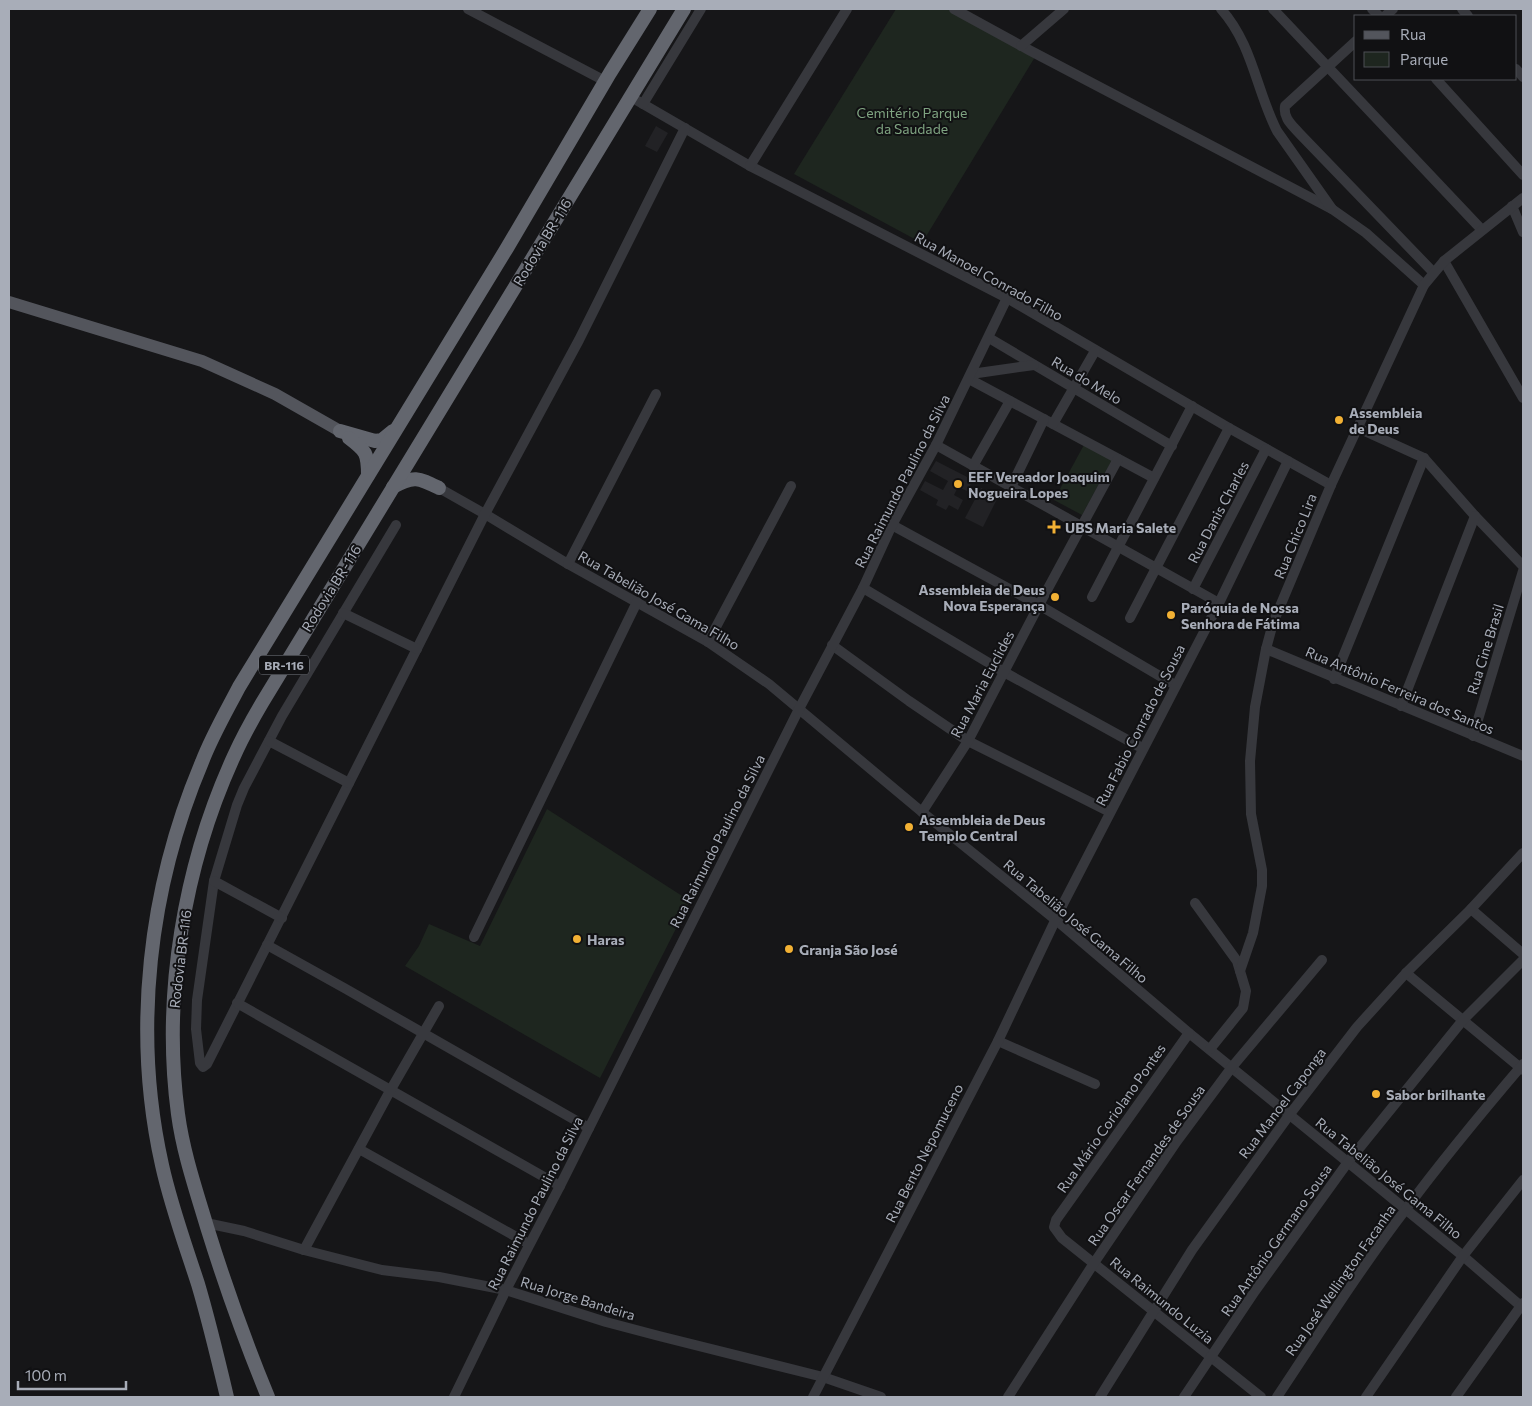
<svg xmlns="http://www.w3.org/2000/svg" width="1532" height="1406" viewBox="0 0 1532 1406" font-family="Commissioner,sans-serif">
  <rect width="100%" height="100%" fill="#161618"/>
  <g fill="#222225">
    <polygon points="656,126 668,133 657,152 645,146"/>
    <polygon points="936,461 973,480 967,491 958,487 954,495 963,500 958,510 949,505 946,510 936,505 938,500 920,490 925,481 943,490 948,481 930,471"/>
    <polygon points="981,488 998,497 983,527 965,518"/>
  </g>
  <g fill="#1e261f">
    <polygon points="896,9 948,9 1035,57 922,243 794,174"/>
    <polygon points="1085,443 1113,458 1082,515 1054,500"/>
    <polygon points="547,809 690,901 600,1078 405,966 419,946 429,924 480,946"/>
  </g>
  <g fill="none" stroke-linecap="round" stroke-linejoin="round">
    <g stroke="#37383d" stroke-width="10">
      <polyline points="468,9 605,81"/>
      <polyline points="954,9 1029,50 1332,209"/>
      <path d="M1221 9C1253 45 1256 90 1277 131L1332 209 1366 233 1424 285"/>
      <polyline points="1273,9 1482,230"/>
      <polyline points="1372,9 1379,16"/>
      <polyline points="1462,9 1468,16"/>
      <polyline points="1385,16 1393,9"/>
      <path d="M1356 41 1285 106C1283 118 1292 125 1299 133L1433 272"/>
      <polyline points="1021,46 1064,9"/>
      <polyline points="1516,69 1523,77"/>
      <polyline points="1436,79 1523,175"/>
      <polyline points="631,97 750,166 1007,298 1229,428 1331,485"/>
      <polyline points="643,104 701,9"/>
      <polyline points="750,166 847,9"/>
      <polyline points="1512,206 1523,232"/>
      <polyline points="1444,261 1523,398"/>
      <polyline points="989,338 1172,446"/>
      <polyline points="971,374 1034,365"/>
      <polyline points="969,379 1154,478"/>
      <polyline points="1053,424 1095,351"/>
      <polyline points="1358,428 1424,458 1475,516 1523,566"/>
      <polyline points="936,445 1219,603"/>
      <polyline points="973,466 1010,401"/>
      <polyline points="1011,487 1044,419"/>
      <polyline points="439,488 485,514 568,564 708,642 769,684 922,812 1056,920 1189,1033 1463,1256 1523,1308"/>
      <polyline points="396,525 282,716 244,788 237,805 214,881 197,1000 196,1029 200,1063 203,1067 207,1064 485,514 579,340 685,128"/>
      <polyline points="892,525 1039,605 1175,685"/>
      <polyline points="568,564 656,394"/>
      <polyline points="863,588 1004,672 1142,748"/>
      <polyline points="1193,589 1266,449"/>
      <polyline points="1092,597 1192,406"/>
      <polyline points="343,613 417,649"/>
      <polyline points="1130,618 1229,428"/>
      <polyline points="708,642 791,486"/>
      <polyline points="832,645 909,701 968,741 1110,812"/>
      <polyline points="1266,649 1523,756"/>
      <polyline points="1334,679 1424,458"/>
      <polyline points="1401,706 1475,516"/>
      <polyline points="1473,736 1523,571"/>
      <polyline points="269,741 349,783"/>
      <polyline points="922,812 968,741 1039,605 1118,459"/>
      <polyline points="214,881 282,918"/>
      <polyline points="1195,903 1237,961 1246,991 1243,1008 1210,1049"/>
      <polyline points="1471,909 1523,954"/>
      <polyline points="474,937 637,602"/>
      <polyline points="267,945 346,989 589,1128"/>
      <polyline points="1240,971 1253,933 1262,886 1262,870 1251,814 1250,761 1255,707 1266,649 1273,623 1331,485 1424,285 1444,261 1523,198"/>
      <polyline points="1406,973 1523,1070"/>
      <polyline points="237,1003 560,1186"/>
      <polyline points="1189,1033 1056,1220 1054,1227 1062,1238 1261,1397"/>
      <polyline points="998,1041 1095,1084"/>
      <polyline points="359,1149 529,1244"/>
      <polyline points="206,1223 244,1231 304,1250 382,1270 439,1277 506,1290 606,1322 659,1336 823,1377 881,1397"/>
      <polyline points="304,1250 390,1091 439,1006"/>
      <polyline points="454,1397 506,1290 560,1186 799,709 863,588 892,525 936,445 1007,298"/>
      <polyline points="813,1397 998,1041 1063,904 1219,603 1288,461"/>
      <polyline points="1008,1397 1094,1263 1177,1141 1232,1067 1322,960"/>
      <polyline points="1100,1397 1192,1250 1290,1114 1357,1027 1406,973 1471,909 1523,853"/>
      <polyline points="1184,1397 1255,1291 1348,1162 1463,1020 1523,960"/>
      <path d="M1277 1397C1319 1334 1360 1269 1406 1209 1443 1159 1483 1111 1523 1064"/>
      <polyline points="1366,1397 1463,1256 1523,1180"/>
      <polyline points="1456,1397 1523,1303"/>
    </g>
    <polyline stroke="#53555c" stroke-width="12" points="9,302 202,361 275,394 340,431"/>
    <g stroke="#63666e" stroke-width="14">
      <polyline points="340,431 375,441 382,440 393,431"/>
      <path d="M349 438C366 451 368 453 368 475"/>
      <path d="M393 487C414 475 419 478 439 488"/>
      <path d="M227 1397C218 1359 209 1321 198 1284 185 1244 171 1206 162 1165 132 1031 149 887 202 762 212 736 226 712 239 687L507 248 610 73 650 9"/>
      <path d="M268 1397C245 1341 225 1285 207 1227 196 1190 183 1152 178 1114 162 995 184 865 234 756 242 738 252 720 262 703L684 9"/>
    </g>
  </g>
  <g fill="#f2b134" stroke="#111113" stroke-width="2">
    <circle cx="1339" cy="420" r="5"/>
    <circle cx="958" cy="484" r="5"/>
    <path d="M1051.5 519.5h5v5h5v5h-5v5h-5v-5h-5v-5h5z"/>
    <circle cx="1055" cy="597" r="5"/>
    <circle cx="1171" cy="615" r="5"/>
    <circle cx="909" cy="827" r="5"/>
    <circle cx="577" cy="939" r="5"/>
    <circle cx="789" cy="949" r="5"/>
    <circle cx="1376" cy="1094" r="5"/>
  </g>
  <g text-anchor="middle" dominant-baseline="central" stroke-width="4" stroke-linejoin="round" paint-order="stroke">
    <rect fill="#111113" stroke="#7b7e86" stroke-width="1" x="259" y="655.5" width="50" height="19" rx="4"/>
    <g font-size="12" font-weight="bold" fill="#a8adb8">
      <text x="284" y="665">BR-116</text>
    </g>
    <g font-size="14" fill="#7fa381" stroke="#111113">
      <text x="912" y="112">Cemitério Parque<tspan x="912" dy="16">da Saudade</tspan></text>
    </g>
    <g font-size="14" fill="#a8adb8" stroke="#111113">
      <text transform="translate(542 242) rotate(-59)">Rodovia BR-116</text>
      <text transform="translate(989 276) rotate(29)">Rua Manoel Conrado Filho</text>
      <text transform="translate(1087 380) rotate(31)">Rua do Melo</text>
      <text transform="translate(902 481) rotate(-63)">Rua Raimundo Paulino da Silva</text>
      <text transform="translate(1218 512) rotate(-62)">Rua Danis Charles</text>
      <text transform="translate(1295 536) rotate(-68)">Rua Chico Lira</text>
      <text transform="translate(331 588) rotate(-58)">Rodovia BR-116</text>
      <text transform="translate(659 600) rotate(30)">Rua Tabelião José Gama Filho</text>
      <text transform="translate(1485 649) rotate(-73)">Rua Cine Brasil</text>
      <text transform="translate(982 684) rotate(-62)">Rua Maria Euclides</text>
      <text transform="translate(1400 690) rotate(23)">Rua Antônio Ferreira dos Santos</text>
      <text transform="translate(1140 725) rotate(-63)">Rua Fabio Conrado de Sousa</text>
      <text transform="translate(717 841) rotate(-63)">Rua Raimundo Paulino da Silva</text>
      <text transform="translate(1076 921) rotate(40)">Rua Tabelião José Gama Filho</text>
      <text transform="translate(180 959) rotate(-83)">Rodovia BR-116</text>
      <text transform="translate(1282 1103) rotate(-53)">Rua Manoel Caponga</text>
      <text transform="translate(1111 1118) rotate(-55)">Rua Mário Coriolano Pontes</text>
      <text transform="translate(924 1153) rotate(-63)">Rua Bento Nepomuceno</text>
      <text transform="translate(1146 1165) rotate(-55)">Rua Oscar Fernandes de Sousa</text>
      <text transform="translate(1389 1178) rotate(39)">Rua Tabelião José Gama Filho</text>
      <text transform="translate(535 1203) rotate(-63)">Rua Raimundo Paulino da Silva</text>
      <text transform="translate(1276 1240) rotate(-55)">Rua Antônio Germano Sousa</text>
      <text transform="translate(1340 1280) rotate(-55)">Rua José Wellington Facanha</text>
      <text transform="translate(578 1298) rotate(17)">Rua Jorge Bandeira</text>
      <text transform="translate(1162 1300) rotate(39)">Rua Raimundo Luzia</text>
    </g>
    <g font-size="14" font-weight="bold" fill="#a8adb8" stroke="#111113" text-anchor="start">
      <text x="1349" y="412">Assembleia<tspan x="1349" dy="16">de Deus</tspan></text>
      <text x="968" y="476">EEF Vereador Joaquim<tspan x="968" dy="16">Nogueira Lopes</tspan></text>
      <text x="1065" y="527">UBS Maria Salete</text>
      <text x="1045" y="589" text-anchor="end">Assembleia de Deus<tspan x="1045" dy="16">Nova Esperança</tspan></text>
      <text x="1181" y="607">Paróquia de Nossa<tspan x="1181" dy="16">Senhora de Fátima</tspan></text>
      <text x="919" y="819">Assembleia de Deus<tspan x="919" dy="16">Templo Central</tspan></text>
      <text x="587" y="939">Haras</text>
      <text x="799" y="949">Granja São José</text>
      <text x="1386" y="1094">Sabor brilhante</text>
    </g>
  </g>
  <rect width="1532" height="1406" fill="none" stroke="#a8adb8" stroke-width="20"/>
  <rect x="1354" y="15" width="162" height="65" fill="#111113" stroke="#4d4f55"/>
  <rect x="1364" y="31" width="25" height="8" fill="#53555c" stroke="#4d4f55"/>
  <text x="1400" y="40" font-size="15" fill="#a8adb8">Rua</text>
  <rect x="1364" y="52" width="25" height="15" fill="#1e261f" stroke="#4d4f55"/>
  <text x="1400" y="65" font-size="15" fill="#a8adb8">Parque</text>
  <path d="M18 1381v8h108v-8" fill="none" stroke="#a8adb8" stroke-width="2.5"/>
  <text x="25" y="1381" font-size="15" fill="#a8adb8" stroke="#111113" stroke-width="4" paint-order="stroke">100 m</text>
</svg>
